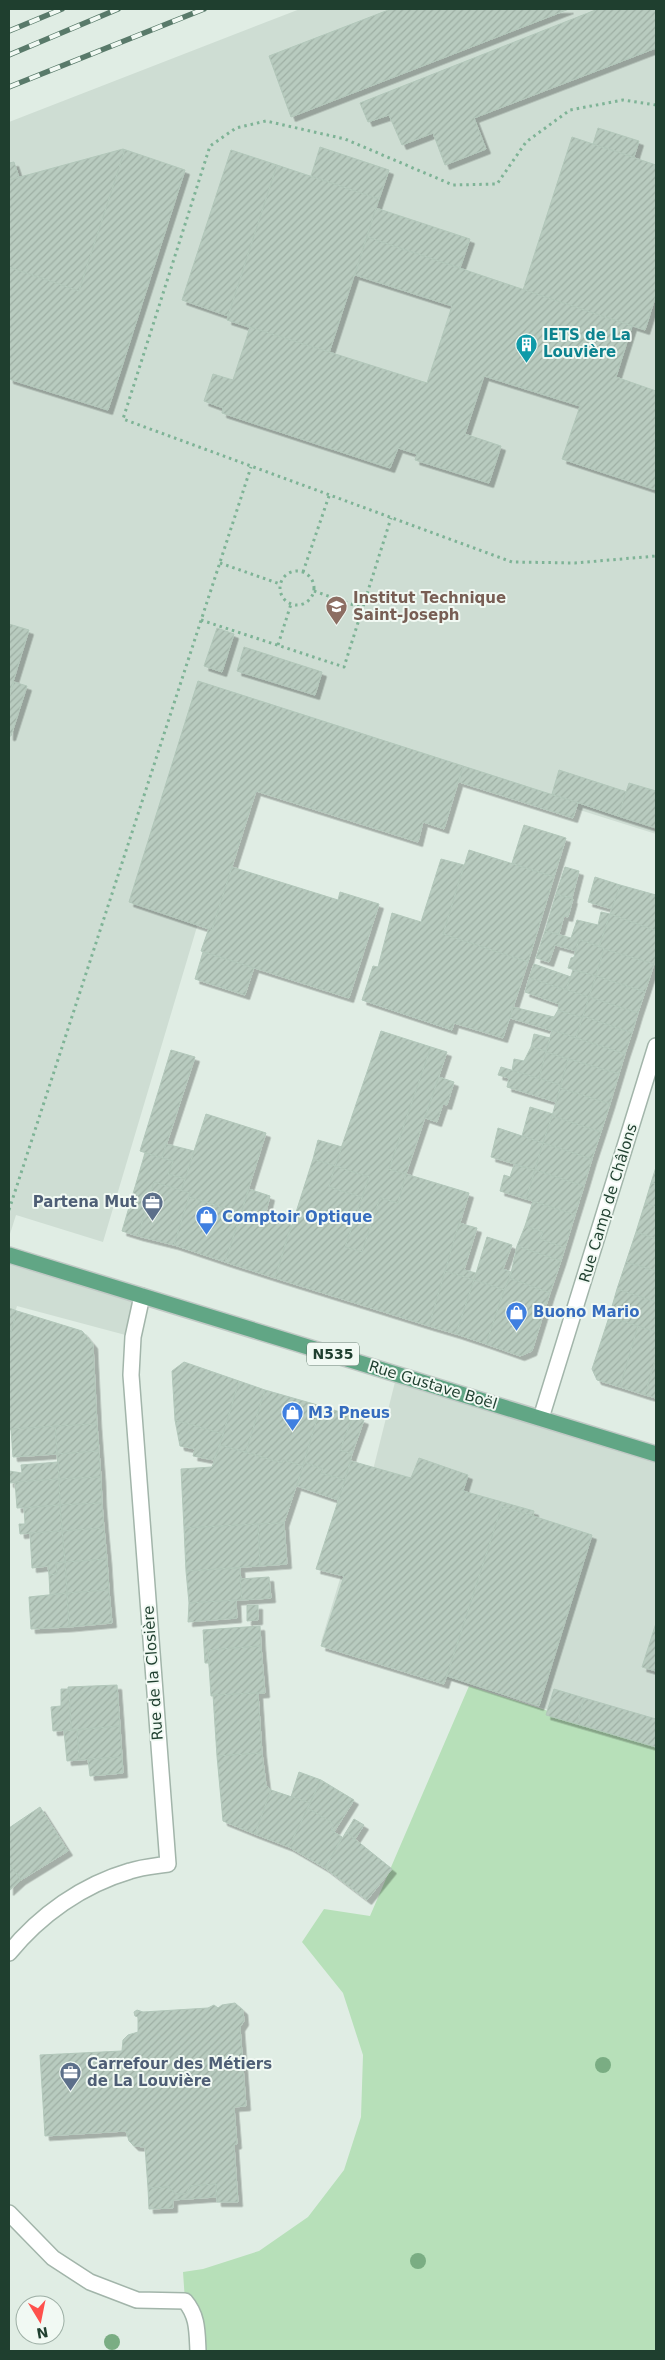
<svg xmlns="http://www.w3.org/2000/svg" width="665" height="2360" viewBox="0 0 665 2360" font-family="'DejaVu Sans',sans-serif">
  <defs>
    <pattern id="building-hatch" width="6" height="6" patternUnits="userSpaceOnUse" patternTransform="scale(1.25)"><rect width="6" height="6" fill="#b8cbbf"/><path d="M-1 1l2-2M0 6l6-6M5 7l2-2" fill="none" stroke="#9eafa4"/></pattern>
    <filter id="shadow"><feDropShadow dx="4.5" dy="4.5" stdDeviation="0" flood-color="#0004"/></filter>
  </defs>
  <rect width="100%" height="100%" fill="#e0ede4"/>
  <g fill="#ceddd3">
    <polygon points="300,9 656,9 656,834 567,806 451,764 268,706 196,930 103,1242 16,1215 9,1237 9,122"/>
    <polygon points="9,1255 142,1296 133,1337 17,1306 9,1331"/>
    <polygon points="397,1374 656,1454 656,1745 533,1705 321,1642 374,1466"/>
  </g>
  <polygon fill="#b7e0b9" points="469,1686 656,1745 656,2351 198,2351 185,2301 183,2272 203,2269 259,2251 308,2217 344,2170 361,2117 363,2055 343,1993 302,1942 324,1909 370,1916"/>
  <g fill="url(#building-hatch)" stroke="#b2c7ba" filter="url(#shadow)">
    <polygon points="391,9 569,9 291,117 269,56"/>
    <polygon points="598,9 656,9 656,48 474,118 486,149 445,165 433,133 402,145 389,115 368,122 360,103"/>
    <polygon points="598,128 639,141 634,157 593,144"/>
    <polygon points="572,137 656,165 656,295 645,330 523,290"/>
    <polygon points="320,147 389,170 379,199 311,176"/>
    <polygon points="123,149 124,153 79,291 9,267 9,180"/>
    <polygon points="123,149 185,170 108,410 9,379 9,267 79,291 124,153"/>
    <polygon points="231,150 277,165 228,316 182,300"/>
    <polygon points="14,162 19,177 9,180 9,163"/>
    <polygon points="277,165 379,199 329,353 227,320"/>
    <polygon points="376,208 470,239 460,268 367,237"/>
    <polygon points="367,237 632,326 616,377 656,391 656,490 562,459 580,406 484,376 465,434 501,446 489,483 415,460 417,454 398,448 390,468 222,413 223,408 204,401 213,374 233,380 250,327 427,383 452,306 355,275"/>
    <polygon points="9,624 29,630 9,695"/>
    <polygon points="217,628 234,634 222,672 204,666"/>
    <polygon points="244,647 322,672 315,695 237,671"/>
    <polygon points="198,681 463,766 444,829 423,822 418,842 256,791 212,930 129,902"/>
    <polygon points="14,682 27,686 11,736 9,736 9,698"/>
    <polygon points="463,766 578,803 573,818 459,782"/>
    <polygon points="559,770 627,792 618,816 552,794"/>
    <polygon points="629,783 656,791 656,828 618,816"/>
    <polygon points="524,825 566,838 554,877 512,863"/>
    <polygon points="469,850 554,877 528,962 443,934"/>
    <polygon points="441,859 464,865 443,934 528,962 503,1038 454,1023 452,1030 362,1000 373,966 378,967 392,913 421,922"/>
    <polygon points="232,867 338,900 340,892 379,904 349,998 201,951 209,928 212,930"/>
    <polygon points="565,867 579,871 572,898 556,894"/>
    <polygon points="595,877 620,885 612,909 588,902"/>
    <polygon points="620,885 656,895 656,931 610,914"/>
    <polygon points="556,894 573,899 568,917 564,916 559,934 545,931"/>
    <polygon points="601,912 610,914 599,946 579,939 576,951 555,945 549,962 536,958 545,931 571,938 577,920 598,925"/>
    <polygon points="610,914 656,931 656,957 654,964 599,948"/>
    <polygon points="579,939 604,949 596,976 568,968 571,958 574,957"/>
    <polygon points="604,949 654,964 645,992 596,976"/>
    <polygon points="203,952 254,968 245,995 195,979"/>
    <polygon points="534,964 571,977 566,990 529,978"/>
    <polygon points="573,970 596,976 589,997 566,990"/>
    <polygon points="596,976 645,992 638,1013 589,997"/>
    <polygon points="529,978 589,997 583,1018 558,1010 559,1004 525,992"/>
    <polygon points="589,997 638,1013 632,1033 583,1016"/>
    <polygon points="513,1007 554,1017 558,1010 583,1018 576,1038 510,1018"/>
    <polygon points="583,1016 632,1033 625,1054 576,1038"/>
    <polygon points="552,1030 625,1054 619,1074 546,1052"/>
    <polygon points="381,1031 431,1047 389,1169 406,1174 398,1203 380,1198 362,1252 345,1247 369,1177 335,1166"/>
    <polygon points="534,1034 550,1038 546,1051 531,1047"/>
    <polygon points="431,1047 447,1052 406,1174 389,1169"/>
    <polygon points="531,1047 546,1051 539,1079 512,1071 514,1059 524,1061"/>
    <polygon points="171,1050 195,1057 162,1158 140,1151"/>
    <polygon points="546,1052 568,1059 561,1085 539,1079"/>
    <polygon points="568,1059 619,1074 610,1104 560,1088"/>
    <polygon points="501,1067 561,1085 556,1102 507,1087 509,1078 498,1075"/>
    <polygon points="439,1077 454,1082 447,1105 443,1104 437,1122 425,1118"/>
    <polygon points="560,1088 610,1104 601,1132 552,1116"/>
    <polygon points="530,1107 553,1114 543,1143 522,1136"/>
    <polygon points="206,1114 266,1133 241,1213 189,1197 190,1193 181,1191"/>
    <polygon points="552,1116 601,1132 592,1159 543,1143"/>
    <polygon points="498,1128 543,1143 535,1170 491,1157"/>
    <polygon points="318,1140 342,1147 335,1166 313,1159"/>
    <polygon points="543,1143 592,1159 584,1186 535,1170"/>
    <polygon points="166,1144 194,1151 185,1179 168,1174 173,1161 162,1158"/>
    <polygon points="145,1153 173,1161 168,1174 185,1179 181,1191 154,1182 138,1236 122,1231"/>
    <polygon points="313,1159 335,1166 329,1187 362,1197 345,1247 362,1252 380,1198 398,1203 406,1174 469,1193 429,1326 275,1278"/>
    <polygon points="514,1165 535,1170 526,1199 500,1191 504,1175 510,1177"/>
    <polygon points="335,1166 369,1177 362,1197 329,1187"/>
    <polygon points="656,1167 656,1184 651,1183"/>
    <polygon points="535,1170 584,1186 575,1215 526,1199"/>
    <polygon points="154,1182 190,1193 174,1245 138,1236"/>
    <polygon points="651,1183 656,1184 656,1207 645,1203"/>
    <polygon points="249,1189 270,1196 265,1216 291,1225 275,1278 225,1262"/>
    <polygon points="189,1197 241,1213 225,1262 174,1245"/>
    <polygon points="533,1201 575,1215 565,1248 540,1239 543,1232 525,1226"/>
    <polygon points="645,1203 656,1207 656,1239 636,1232"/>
    <polygon points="459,1223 477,1228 464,1270 476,1273 474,1280 445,1271"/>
    <polygon points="525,1226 543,1232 540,1239 565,1248 561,1261 517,1246"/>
    <polygon points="636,1232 656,1239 656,1271 626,1262"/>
    <polygon points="487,1237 512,1245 503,1269 511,1272 505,1290 474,1280"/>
    <polygon points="517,1246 561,1261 550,1293 510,1278"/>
    <polygon points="626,1262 656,1271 656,1302 617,1289"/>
    <polygon points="445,1271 474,1280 456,1334 429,1326"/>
    <polygon points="510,1278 550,1293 532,1351 520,1356 486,1344 504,1290"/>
    <polygon points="474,1280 504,1290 486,1344 456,1334"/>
    <polygon points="617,1289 656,1302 656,1332 609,1317"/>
    <polygon points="9,1308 17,1311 9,1339"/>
    <polygon points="17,1311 82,1331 93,1344 97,1424 9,1430 9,1339"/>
    <polygon points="609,1317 638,1326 620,1387 597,1380 592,1369"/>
    <polygon points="638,1326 656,1332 656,1357 645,1395 620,1387"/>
    <polygon points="656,1357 656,1398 645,1395"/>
    <polygon points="184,1362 239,1381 223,1434 175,1420 172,1371"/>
    <polygon points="239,1381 265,1390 246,1452 220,1445"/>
    <polygon points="265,1390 321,1406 303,1466 283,1460 282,1463 246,1452"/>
    <polygon points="321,1406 353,1416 340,1450 352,1454 345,1480 321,1473 323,1469 304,1462"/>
    <polygon points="353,1416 364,1420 352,1454 340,1450"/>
    <polygon points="175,1420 223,1434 214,1460 193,1456 195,1449 180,1446"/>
    <polygon points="97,1424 99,1451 57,1454 55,1426"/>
    <polygon points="55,1426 57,1454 13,1457 11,1429"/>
    <polygon points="220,1445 282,1463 283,1460 303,1466 284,1523 184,1528 181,1469 212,1467"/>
    <polygon points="99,1451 101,1477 59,1479 57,1454"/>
    <polygon points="419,1458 468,1475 463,1491 534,1511 533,1517 502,1506 444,1684 321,1646 344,1576 316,1569 351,1461 411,1478"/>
    <polygon points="58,1462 59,1479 9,1483 9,1471 22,1473 21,1465"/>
    <polygon points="304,1462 323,1469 321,1473 345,1480 338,1500 297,1486"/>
    <polygon points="101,1477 102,1503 60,1505 59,1479"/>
    <polygon points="59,1479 60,1505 17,1508 15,1482"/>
    <polygon points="102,1503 104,1528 62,1531 60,1505"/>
    <polygon points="60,1505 62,1531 20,1534 19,1524 25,1524 24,1508"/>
    <polygon points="502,1506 592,1535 539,1706 447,1676"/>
    <polygon points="284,1523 287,1564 260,1566 258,1524"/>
    <polygon points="258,1524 260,1566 186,1571 184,1528"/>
    <polygon points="104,1528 107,1559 65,1562 62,1531"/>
    <polygon points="62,1531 65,1562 56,1563 57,1574 49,1575 48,1566 32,1568 30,1533"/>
    <polygon points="107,1559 109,1590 67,1593 65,1562"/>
    <polygon points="65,1562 67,1593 50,1595 49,1575 57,1574 56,1563"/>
    <polygon points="240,1568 242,1600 189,1603 186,1571"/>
    <polygon points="269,1577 271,1598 242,1600 240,1579"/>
    <polygon points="109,1590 112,1623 69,1627 67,1593"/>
    <polygon points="67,1593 69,1627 31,1629 29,1597"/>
    <polygon points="236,1600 237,1618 188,1622 189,1603"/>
    <polygon points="247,1605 258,1605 258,1620 247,1621"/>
    <polygon points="656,1623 656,1671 642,1667"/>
    <polygon points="260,1626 261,1646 208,1650 209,1663 205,1663 203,1630"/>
    <polygon points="261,1646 265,1693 211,1696 208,1650"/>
    <polygon points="117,1685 120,1726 71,1730 68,1687"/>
    <polygon points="61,1689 69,1689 71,1730 53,1731 51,1707 61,1706"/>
    <polygon points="554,1689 584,1698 577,1724 546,1715"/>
    <polygon points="258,1693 262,1753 217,1756 213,1695"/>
    <polygon points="584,1698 656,1719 656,1747 577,1724"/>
    <polygon points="120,1726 122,1757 79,1760 77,1730"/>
    <polygon points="77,1730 79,1760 67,1761 64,1731"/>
    <polygon points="262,1753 266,1785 271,1790 255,1834 223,1821 217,1756"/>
    <polygon points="122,1757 123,1773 90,1776 88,1759"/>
    <polygon points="299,1772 321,1780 310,1803 291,1797"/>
    <polygon points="321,1780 354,1800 334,1832 331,1830 334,1824 308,1808"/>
    <polygon points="271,1790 310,1803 289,1847 255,1834"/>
    <polygon points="40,1807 68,1851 21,1880 9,1864 9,1828"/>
    <polygon points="308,1808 334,1824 331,1830 342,1837 325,1868 289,1847"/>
    <polygon points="354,1819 364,1825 355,1839 346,1832"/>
    <polygon points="346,1832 392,1869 367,1900 325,1868"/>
    <polygon points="9,1864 21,1880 9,1891"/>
    <polygon points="235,2003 243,2010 244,2021 240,2027 246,2106 234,2107 237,2144 234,2145 238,2202 217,2202 216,2184 190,2186 186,2194 175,2194 169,2187 148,2188 145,2147 134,2146 129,2141 126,2131 45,2136 40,2055 122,2051 123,2040 128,2035 138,2032 138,2017 135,2016 134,2012 137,2010 143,2012 208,2008 214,2005 218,2008 222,2005"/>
    <polygon points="216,2184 216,2197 173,2200 173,2208 149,2209 148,2188 169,2187 175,2194 186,2194 190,2186"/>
  </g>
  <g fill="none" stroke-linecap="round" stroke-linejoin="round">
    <defs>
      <g id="street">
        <polyline points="541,1418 656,1046"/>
        <path d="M9 1953C40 1915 82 1885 130 1871 142 1867 155 1866 168 1864L131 1375 133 1337 142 1296"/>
        <path d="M9 2213 53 2258 90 2282 137 2300 185 2301C198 2316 197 2332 198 2351"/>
      </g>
      <polyline id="primary" points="9,1255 656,1454"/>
    </defs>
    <use href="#street" stroke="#a2b5aa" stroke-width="18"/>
    <use href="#primary" stroke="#c0c9c5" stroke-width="18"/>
    <g stroke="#7eb396" stroke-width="3" stroke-dasharray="2.5 4" stroke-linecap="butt">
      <polyline points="656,105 623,100 570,110 526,142 497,184 453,185 345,139 266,121 236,128 210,146 123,419 512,562 575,563 656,556"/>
      <polyline points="220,563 280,584"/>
      <circle cx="297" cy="588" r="17"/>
      <polyline points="303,572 329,496"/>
      <polyline points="314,591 362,608"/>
      <polyline points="201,620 344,667 391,518"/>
      <polyline points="278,645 291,604"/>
      <polyline points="9,1210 251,467"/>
    </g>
    <use href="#street" stroke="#fff" stroke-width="15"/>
    <use href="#primary" stroke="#61a685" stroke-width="15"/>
    <defs>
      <g id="rail">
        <polyline points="9,31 62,9"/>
        <polyline points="9,55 118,9"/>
        <polyline points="9,87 204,9"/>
      </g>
    </defs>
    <use href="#rail" stroke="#597a6a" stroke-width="5.5"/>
    <use href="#rail" stroke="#f1f9f3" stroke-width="4" stroke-dasharray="11" stroke-linecap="butt"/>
  </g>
  <g fill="#7aad83">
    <circle cx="603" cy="2065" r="8"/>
    <circle cx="418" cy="2261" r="8"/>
    <circle cx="112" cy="2342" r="8"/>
  </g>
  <defs>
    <symbol id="building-pin" viewBox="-11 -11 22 30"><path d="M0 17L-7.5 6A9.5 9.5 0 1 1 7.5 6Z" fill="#0f9aa8" stroke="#f1f9f3"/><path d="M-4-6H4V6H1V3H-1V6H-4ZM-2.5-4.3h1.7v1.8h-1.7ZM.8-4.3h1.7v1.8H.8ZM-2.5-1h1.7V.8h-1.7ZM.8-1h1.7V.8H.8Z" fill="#fff"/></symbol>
    <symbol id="school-pin" viewBox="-11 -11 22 30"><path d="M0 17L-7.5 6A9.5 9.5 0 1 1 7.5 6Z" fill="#8d6e63" stroke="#f1f9f3"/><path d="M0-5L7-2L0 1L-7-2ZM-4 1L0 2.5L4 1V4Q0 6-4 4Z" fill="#fff"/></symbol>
    <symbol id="office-pin" viewBox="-11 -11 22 30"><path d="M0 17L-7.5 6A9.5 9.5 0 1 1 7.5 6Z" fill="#5c6f8a" stroke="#f1f9f3"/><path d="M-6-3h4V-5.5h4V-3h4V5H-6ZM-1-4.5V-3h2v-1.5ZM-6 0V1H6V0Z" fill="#fff"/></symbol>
    <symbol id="shop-pin" viewBox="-11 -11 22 30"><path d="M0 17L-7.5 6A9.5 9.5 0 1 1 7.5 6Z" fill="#3f7fe0" stroke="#f1f9f3"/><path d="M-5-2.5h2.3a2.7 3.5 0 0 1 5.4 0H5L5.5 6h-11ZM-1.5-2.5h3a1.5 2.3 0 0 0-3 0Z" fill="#fff"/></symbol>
  </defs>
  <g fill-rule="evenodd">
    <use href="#building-pin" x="514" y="332" width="25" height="34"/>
    <use href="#school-pin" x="324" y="594" width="25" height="34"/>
    <use href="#office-pin" x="140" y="1190" width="25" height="34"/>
    <use href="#shop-pin" x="194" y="1204" width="25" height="34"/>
    <use href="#shop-pin" x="504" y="1300" width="25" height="34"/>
    <use href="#shop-pin" x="280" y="1400" width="25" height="34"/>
    <use href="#office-pin" x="58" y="2060" width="25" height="34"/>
  </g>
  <g text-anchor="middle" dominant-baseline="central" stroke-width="4" stroke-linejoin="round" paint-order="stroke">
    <rect fill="#f1f9f3" stroke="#5e776a" stroke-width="1" x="307" y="1342.5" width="52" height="23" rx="4"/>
    <g font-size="14" font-weight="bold" fill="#1f3f2f">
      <text x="333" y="1354">N535</text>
    </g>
    <g font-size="15" font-weight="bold" fill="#0d838f" stroke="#f1f9f3" text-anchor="start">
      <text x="543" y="335">IETS de La<tspan x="543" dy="17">Louvière</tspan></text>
    </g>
    <g font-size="15" font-weight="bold" fill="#785e54" stroke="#f1f9f3" text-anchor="start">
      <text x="353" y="598">Institut Technique<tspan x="353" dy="17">Saint-Joseph</tspan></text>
    </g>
    <g font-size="15" font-weight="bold" fill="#4e5e75" stroke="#f1f9f3" text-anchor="end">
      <text x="137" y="1202">Partena Mut</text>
      <text x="87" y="2064" text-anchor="start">Carrefour des Métiers<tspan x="87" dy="17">de La Louvière</tspan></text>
    </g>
    <g font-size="15" fill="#1f3f2f" stroke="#f1f9f3">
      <text transform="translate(608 1203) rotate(-73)">Rue Camp de Châlons</text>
      <text transform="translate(433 1385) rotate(17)">Rue Gustave Boël</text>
      <text transform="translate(153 1673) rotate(-94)">Rue de la Closière</text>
    </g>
    <g font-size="15" font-weight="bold" fill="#366cbe" stroke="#f1f9f3" text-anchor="start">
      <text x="222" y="1217">Comptoir Optique</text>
      <text x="533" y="1312">Buono Mario</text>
      <text x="308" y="1413">M3 Pneus</text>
    </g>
  </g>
  <rect width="665" height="2360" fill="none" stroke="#1f3f2f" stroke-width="20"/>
  <g transform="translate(40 2320) rotate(170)"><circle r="24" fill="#f1f9f3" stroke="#9dafa5"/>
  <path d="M0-4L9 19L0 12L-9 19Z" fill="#fe514c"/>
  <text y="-8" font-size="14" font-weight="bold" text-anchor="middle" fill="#1f3f2f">N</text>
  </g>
</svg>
